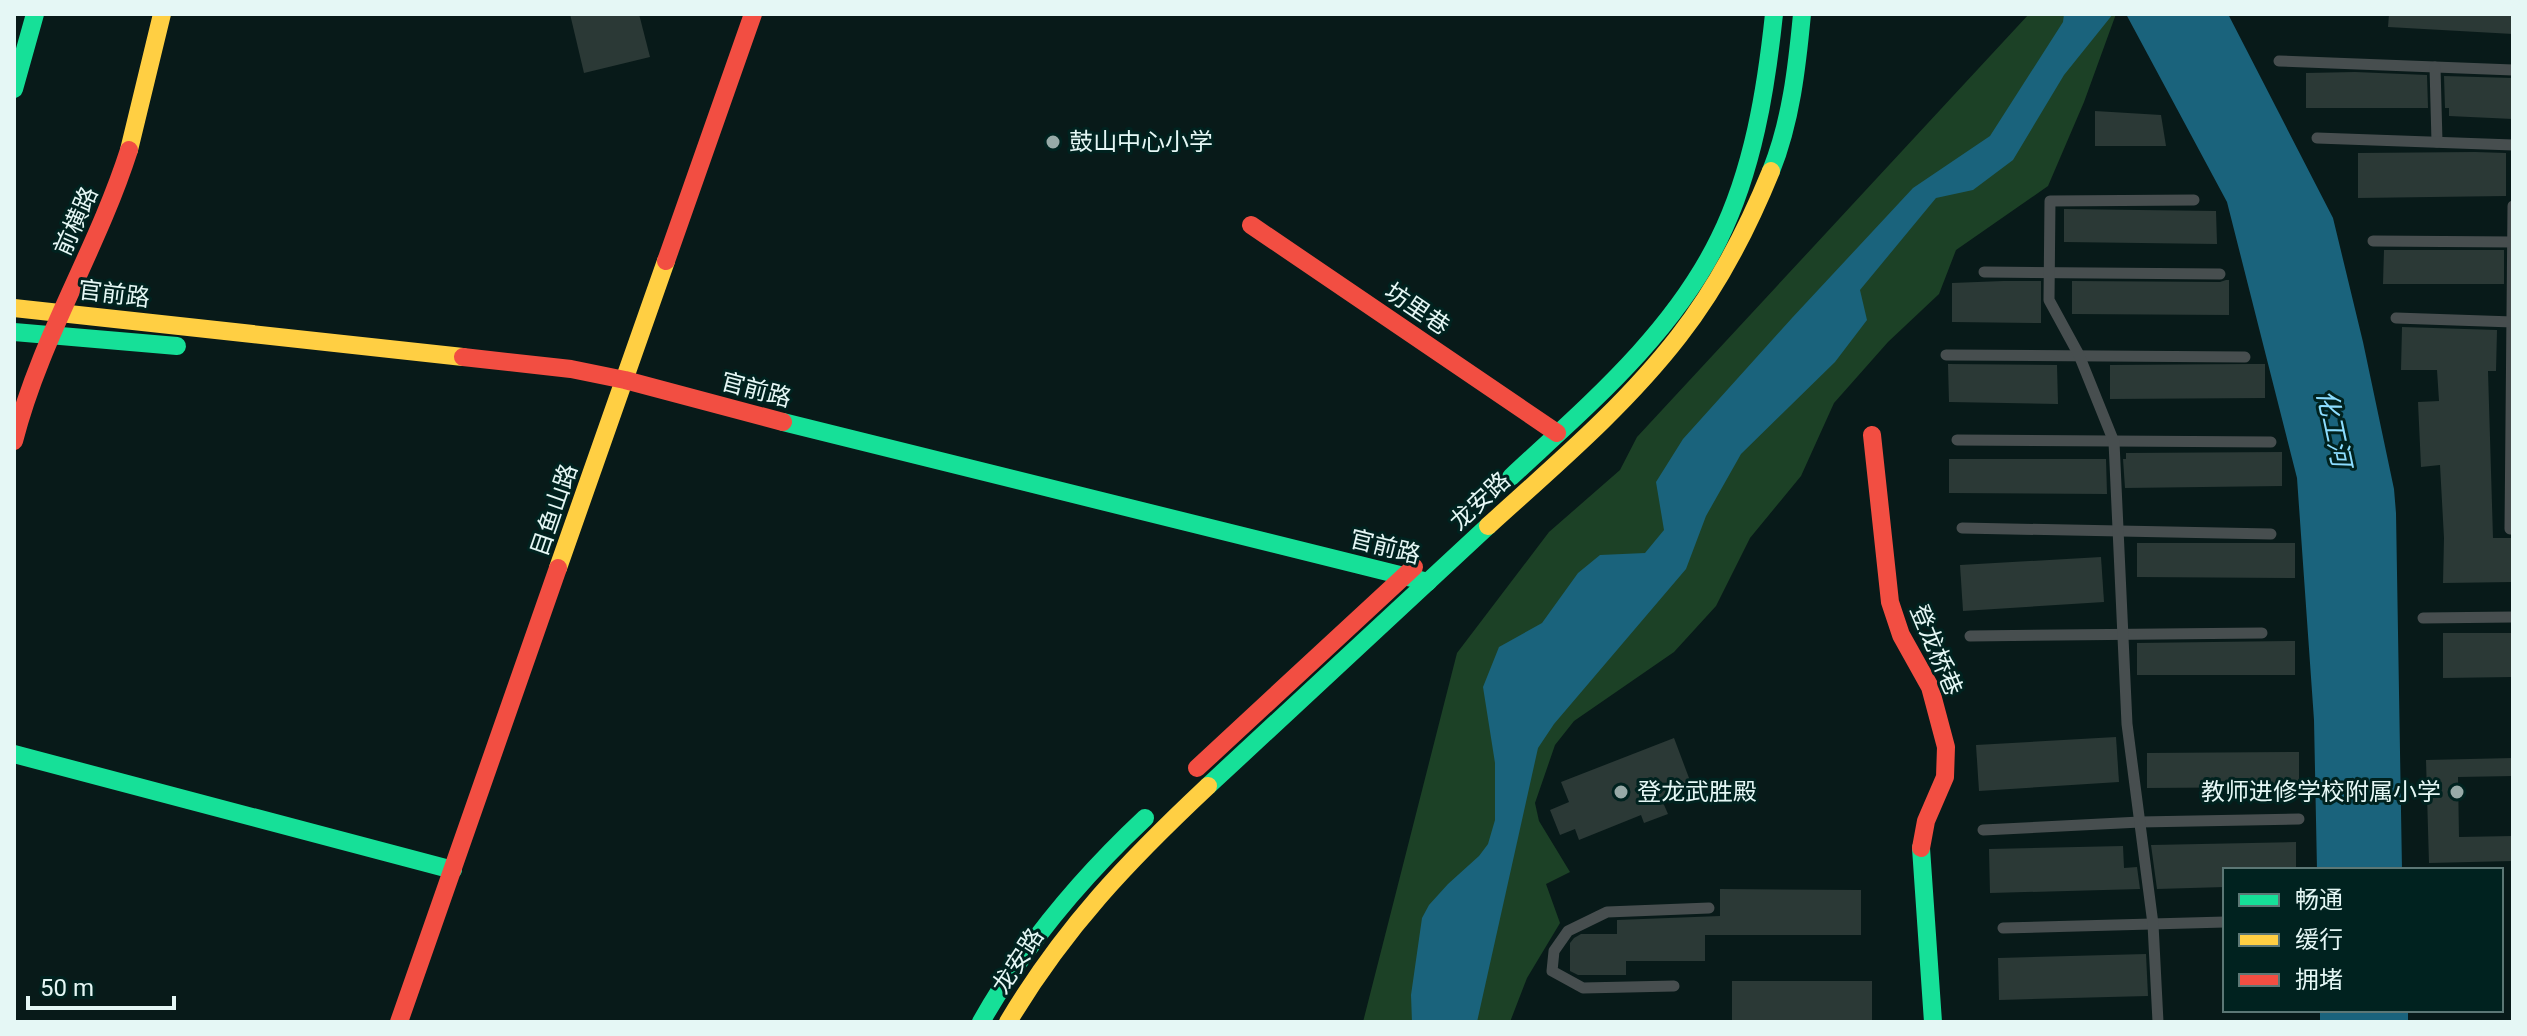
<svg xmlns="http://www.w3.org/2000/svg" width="2527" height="1036" viewBox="0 0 2527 1036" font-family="Roboto,'Noto Sans SC',sans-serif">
  <rect width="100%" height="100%" fill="#081a19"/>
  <polygon fill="#1c4126" points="2029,14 2116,14 2084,102 2048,186 1956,250 1939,294 1888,342 1834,403 1801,476 1750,538 1716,606 1674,652 1574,721 1555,745 1535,803 1539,821 1570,872 1546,884 1560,923 1527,978 1510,1022 1363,1022 1457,653 1549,532 1620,470 1637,437"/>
  <g fill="#1a637c">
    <polygon points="2064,14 2113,14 2064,75 2013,160 1973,190 1936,198 1860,290 1867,320 1835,362 1741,454 1706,516 1686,569 1554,724 1538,748 1477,1022 1412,1022 1411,995 1422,918 1429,905 1448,884 1479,856 1488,844 1495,820 1495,763 1483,687 1499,647 1542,623 1578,573 1600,555 1645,553 1664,530 1656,482 1683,439 1792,318 1913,188 1990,136 2063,22"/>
    <polygon points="2126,14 2228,14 2333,218 2363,342 2394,489 2396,513 2402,870 2317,870 2314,720 2297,478 2227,202"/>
    <rect x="2320" y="1010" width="88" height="12"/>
  </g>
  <g fill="#2b3936">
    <polygon points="570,14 639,14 650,57 584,73"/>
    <polygon points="2389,14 2513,14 2513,34 2388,27"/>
    <polygon points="2355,72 2427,75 2428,108 2306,108 2306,73"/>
    <polygon points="2444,76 2513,78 2513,119 2449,116 2449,108 2445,108"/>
    <polygon points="2095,111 2161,115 2166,146 2095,146"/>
    <polygon points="2475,152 2506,153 2506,196 2358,198 2358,153"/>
    <polygon points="2064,209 2216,211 2217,244 2064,242"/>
    <polygon points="2384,250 2504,250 2504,284 2383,284"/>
    <polygon points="2226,280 2229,280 2229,315 2072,314 2072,281 2220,282"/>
    <polygon points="2003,281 2041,281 2041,323 1952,322 1952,283"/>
    <polygon points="2402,327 2497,330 2496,371 2488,371 2493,538 2513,538 2513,582 2443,583 2444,538 2440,465 2421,467 2418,402 2439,401 2437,370 2401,370"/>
    <polygon points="1948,364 2057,365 2058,404 1949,402"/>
    <polygon points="2249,364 2265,364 2265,398 2110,399 2110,365"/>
    <polygon points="2282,452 2282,486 2125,488 2123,459 2126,459 2126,453"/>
    <polygon points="1949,459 2106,459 2107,494 1949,493"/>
    <polygon points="2137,543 2295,543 2295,578 2137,577"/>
    <polygon points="2101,557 2104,602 1963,611 1960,565"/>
    <polygon points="2443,633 2513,633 2513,677 2443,678"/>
    <polygon points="2295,641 2295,675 2137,675 2137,643"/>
    <polygon points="2116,737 2119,782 1979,791 1976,745"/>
    <polygon points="1674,738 1692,786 1661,798 1668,814 1644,823 1641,815 1579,840 1575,829 1560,835 1550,810 1569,802 1561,782"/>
    <polygon points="2299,752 2299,787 2147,788 2147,753"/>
    <polygon points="2513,758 2513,776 2458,777 2459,837 2513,836 2513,861 2429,863 2426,760"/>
    <polygon points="2296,842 2296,870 2225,870 2225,887 2157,889 2151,845"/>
    <polygon points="2123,846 2124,868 2137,867 2140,889 1990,893 1989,849"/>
    <polygon points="1720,889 1861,890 1861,935 1705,935 1705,961 1626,961 1626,975 1578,975 1570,971 1570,943 1574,938 1581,934 1617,934 1617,920 1720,916"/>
    <polygon points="2146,954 2148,996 1999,1000 1998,958"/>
    <rect x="1732" y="981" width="140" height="41"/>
  </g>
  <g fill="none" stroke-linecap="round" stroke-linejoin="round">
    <g stroke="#474e4f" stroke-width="11">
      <polyline points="2279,61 2513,70"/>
      <polyline points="2435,67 2437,142"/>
      <polyline points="2317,138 2513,145"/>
      <polyline points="2513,206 2510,529 2513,529"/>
      <polyline points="2373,241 2513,242"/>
      <polyline points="1984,272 2220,274"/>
      <polyline points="2396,318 2513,322"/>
      <polyline points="1946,355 2245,357"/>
      <polyline points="1957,440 2271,442"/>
      <polyline points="1962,528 2271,534"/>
      <polyline points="2423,618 2513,617"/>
      <polyline points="1970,636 2262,633"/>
      <polyline points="1983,830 2140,822 2299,819"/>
      <polyline points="2003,928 2225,922"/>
      <polyline points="1674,986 1583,988 1552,971 1554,951 1568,931 1607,912 1709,908"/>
      <polyline points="2158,1022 2153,924 2127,724 2114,442 2079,355 2049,300 2050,201 2194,200"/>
    </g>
    <g stroke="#16e098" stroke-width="18">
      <polyline points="14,89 35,14"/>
      <path d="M1771 171C1791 121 1797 67 1802 14"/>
      <polyline points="14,332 177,346"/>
      <polyline points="783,422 1428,582"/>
      <path d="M1511 477C1587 406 1672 335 1719 239 1753 170 1766 90 1774 14"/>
      <polyline points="14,754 453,870"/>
      <polyline points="1208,786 1488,526"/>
      <polyline points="1921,848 1933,1022"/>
      <path d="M981 1022C1025 944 1080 879 1145 818"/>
    </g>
    <g stroke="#ffcf43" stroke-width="18">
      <polyline points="129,150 162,14"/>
      <polyline points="14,308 463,357"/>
      <path d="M1488 526C1554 466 1624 407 1679 336 1718 286 1747 230 1771 171"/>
      <polyline points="558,568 666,261"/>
      <path d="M1008 1022C1064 928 1128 861 1208 786"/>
    </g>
    <g stroke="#f24e42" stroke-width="18">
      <polyline points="1251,225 1557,433"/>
      <polyline points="666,261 753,14"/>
      <polyline points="463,357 571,369 625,380 783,422"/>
      <polyline points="1872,435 1890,602 1901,635 1930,687 1946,747 1945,777 1926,821 1921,848"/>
      <path d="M14 441C40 339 97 250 129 150"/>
      <polyline points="1197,768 1414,567"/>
      <polyline points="399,1022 558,568"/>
    </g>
  </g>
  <g fill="#98aaa8" stroke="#00221f" stroke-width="3">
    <circle cx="1053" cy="142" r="8"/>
    <circle cx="1621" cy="792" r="8"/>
    <circle cx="2457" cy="792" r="8"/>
  </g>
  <g text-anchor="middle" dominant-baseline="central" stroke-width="6" stroke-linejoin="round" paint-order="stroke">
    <g font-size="24" fill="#e5f7f5" stroke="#00221f" text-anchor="start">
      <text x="1069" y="142">鼓山中心小学</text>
      <text x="1637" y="792">登龙武胜殿</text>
      <text x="2441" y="792" text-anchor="end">教师进修学校附属小学</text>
    </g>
    <g font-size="24" fill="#e5f7f5" stroke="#00221f">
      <text transform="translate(76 221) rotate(-66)">前横路</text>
      <text transform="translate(114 294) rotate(7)">官前路</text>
      <text transform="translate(1417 309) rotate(34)">坊里巷</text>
      <text transform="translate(756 390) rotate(15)">官前路</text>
      <text transform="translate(1480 501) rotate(-43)">龙安路</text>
      <text transform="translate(554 510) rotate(-71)">目鱼山路</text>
      <text transform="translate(1385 547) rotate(14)">官前路</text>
      <text transform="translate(1936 650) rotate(67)">登龙桥巷</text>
      <text transform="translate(1018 961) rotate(-57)">龙安路</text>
    </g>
    <g font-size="26" font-style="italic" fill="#8cddff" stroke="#00221f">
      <text transform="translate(2334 428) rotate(78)">化工河</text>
    </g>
  </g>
  <rect width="2527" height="1036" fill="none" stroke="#e5f7f5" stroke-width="32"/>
  <rect x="2223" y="868" width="280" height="144" fill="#00221f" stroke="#5c7775" stroke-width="2"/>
  <rect x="2239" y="894" width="40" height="12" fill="#16e098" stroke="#5c7775" stroke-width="2"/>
  <text x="2295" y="908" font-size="24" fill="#e5f7f5">畅通</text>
  <rect x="2239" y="934" width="40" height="12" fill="#ffcf43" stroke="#5c7775" stroke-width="2"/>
  <text x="2295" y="948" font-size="24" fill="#e5f7f5">缓行</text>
  <rect x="2239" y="974" width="40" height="12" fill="#f24e42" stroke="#5c7775" stroke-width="2"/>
  <text x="2295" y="988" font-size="24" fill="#e5f7f5">拥堵</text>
  <path d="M28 996v12h146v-12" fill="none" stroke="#e5f7f5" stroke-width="4"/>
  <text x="40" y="996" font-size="24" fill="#e5f7f5" stroke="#00221f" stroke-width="6" paint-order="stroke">50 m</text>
</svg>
